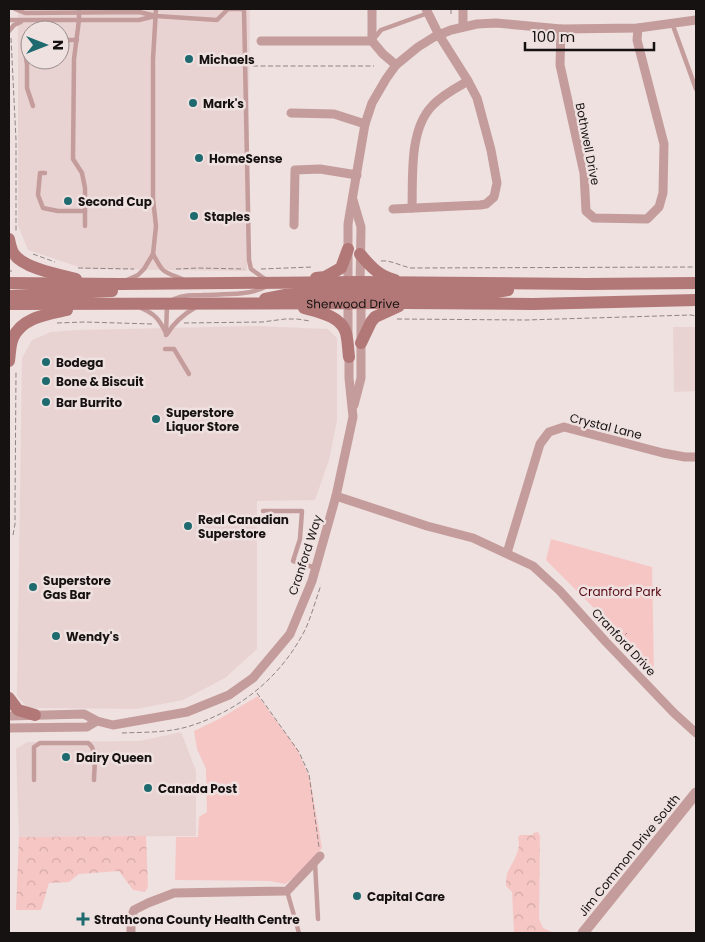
<svg xmlns="http://www.w3.org/2000/svg" width="705" height="942" viewBox="0 0 705 942" font-family="Poppins,sans-serif">
  <defs>
    <pattern id="forest-crowns" width="20" height="18" patternUnits="userSpaceOnUse" patternTransform="scale(1.25)"><rect width="20" height="18" fill="#f6c6c4"/><path d="M2 6a3 3 0 1 1 6 0M12 15a3 3 0 1 1 6 0" fill="none" stroke="#d2a9a7"/></pattern>
  </defs>
  <rect width="100%" height="100%" fill="#eee1e0"/>
  <g fill="#e9d3d2" fill-rule="evenodd">
    <path d="M18 9H250L247 271 85 269 28 250 18 225ZM30 30H60V60H30Z"/>
    <polygon points="256,326 328,329 337,338 337,421 329,460 315,500 257,501 257,649 225,678 183,700 137,709 28,708 17,696 22,358 32,340 51,332 77,330"/>
    <polygon points="673,327 696,327 696,391 674,392"/>
    <polygon points="181,732 196,771 196,836 19,837 16,749 27,742 140,741"/>
  </g>
  <g fill="#f6c6c4">
    <polygon points="551,539 652,567 654,673 626,640 546,560"/>
    <polygon points="258,696 297,749 310,778 322,848 295,877 285,884 270,881 175,880 176,837 198,837 199,817 207,812 206,769 197,749 194,731 219,719"/>
  </g>
  <g fill="url(#forest-crowns)">
    <path d="M538 832 540 836 539 919 543 928 554 933H514L512 892 506 886C506 882 506 878 507 874 512 862 522 851 518 838L520 835H533V833Z"/>
    <polygon points="146,836 148,887 145,892 133,890 119,871 79,874 69,882 49,883 41,910 16,910 19,837"/>
  </g>
  <g fill="none" stroke-linecap="round" stroke-linejoin="round">
    <g stroke="#8e8584" stroke-width="1" stroke-dasharray="5 2.5" stroke-linecap="butt">
      <polyline points="451,14 451,9"/>
      <polyline points="11,38 16,140 16,232"/>
      <polyline points="253,66 374,66"/>
      <polyline points="33,254 55,262"/>
      <path d="M381 261C392 260 400 266 411 268L696 267"/>
      <polyline points="78,268 134,269"/>
      <polyline points="176,269 198,268 244,269"/>
      <polyline points="261,269 312,267"/>
      <polyline points="9,271 12,271"/>
      <polyline points="397,319 526,320 691,315 696,316"/>
      <polyline points="57,323 84,322 153,324"/>
      <polyline points="184,323 262,322 285,319 297,319 310,321"/>
      <polyline points="13,535 15,524 15,506 16,371"/>
      <polyline points="620,640 627,633"/>
      <polyline points="257,693 299,752 309,774 319,847"/>
      <path d="M122 733C144 732 168 733 190 726 241 710 282 676 306 628 312 614 316 599 321 585"/>
    </g>
    <g stroke="#c49c9b" stroke-width="4.5">
      <polyline points="15,9 25,13 139,12 156,16 217,20 228,9 244,9 249,260 251,269 265,279"/>
      <polyline points="79,9 79,20 74,59 73,159 82,173 85,188 85,226"/>
      <polyline points="9,20 139,20 155,16"/>
      <polyline points="672,23 696,89"/>
      <polyline points="9,31 14,25 21,22"/>
      <polyline points="30,39 24,43 27,65 27,88 33,106"/>
      <polyline points="60,40 77,40"/>
      <polyline points="373,40 381,30 428,13"/>
      <polyline points="45,173 40,173 38,195 43,208 58,211 85,211"/>
      <path d="M153 254C163 273 162 271 182 279"/>
      <polyline points="127,280 138,275 144,269 153,254 156,226 153,199 153,59 156,9"/>
      <path d="M174 299C184 295 192 295 202 295 221 294 248 296 265 287"/>
      <path d="M141 308C155 314 159 319 166 333"/>
      <path d="M167 334C175 321 184 314 196 307"/>
      <polyline points="166,335 167,305"/>
      <polyline points="165,349 174,349 189,374"/>
      <polyline points="263,511 302,511 300,539 293,561 316,568"/>
      <path d="M34 780V747L40 743H88C98 749 94 769 94 780"/>
      <polyline points="315,863 318,919"/>
      <polyline points="287,891 299,933"/>
    </g>
    <g stroke="#c49c9b" stroke-width="9">
      <polyline points="372,9 372,41 383,54 396,65"/>
      <polyline points="463,9 463,26"/>
      <polyline points="561,29 560,65 584,173 586,211 594,218 647,219 659,207 663,193 664,144 637,40 638,28"/>
      <polyline points="261,41 372,41"/>
      <polyline points="291,113 334,114 365,124"/>
      <polyline points="353,200 361,227 360,286"/>
      <path d="M412 208C413 176 409 130 432 106 442 95 456 88 468 81"/>
      <polyline points="393,209 480,205 486,204 494,197 497,183 491,150 477,98 468,81 439,35 426,9"/>
      <polyline points="294,225 295,170 320,169 357,175"/>
      <polyline points="348,287 348,224 365,124 372,103 386,79 396,65 418,47 434,37 451,30 477,24 496,23 561,29 638,28 696,20"/>
      <polyline points="348,300 348,335"/>
      <polyline points="354,405 361,378 361,299"/>
      <polyline points="336,496 427,526 473,538 533,566 560,591 606,642 674,713 696,733"/>
      <polyline points="507,553 540,444 549,432 564,427 663,453 685,457 696,457"/>
      <polyline points="9,716 84,714 97,721 113,725 187,712 229,695 253,678 290,634 312,581 336,496 353,417 349,378 349,353"/>
      <polyline points="9,728 87,727 97,721"/>
      <polyline points="131,933 131,918 134,910 148,903 174,893 287,891 320,856"/>
    </g>
    <polyline stroke="#c49c9b" stroke-width="11" points="583,933 696,793"/>
    <g stroke="#b27877" stroke-width="12">
      <path d="M9 239C10 244 11 250 14 254 23 268 60 275 76 279"/>
      <path d="M360 254C371 267 379 276 395 280"/>
      <polyline points="316,278 325,277 341,268 348,249"/>
      <polyline points="9,283 120,284 360,282 586,284 696,283"/>
      <polyline points="9,296 112,291"/>
      <polyline points="265,299 285,295 306,293 348,292 355,289 359,285"/>
      <path id="s1" d="M9 304 406 303 533 304 696 300"/>
      <polyline points="348,304 353,296 361,293 491,293 508,290"/>
      <path d="M304 308C319 312 341 316 346 333 348 341 348 349 349 357"/>
      <polyline points="361,343 371,322 375,317 399,306"/>
      <path d="M9 361C10 354 10 344 13 338 22 317 49 314 67 310"/>
      <polyline points="9,698 18,710 35,715"/>
    </g>
  </g>
  <g fill="#1e6a6f" stroke="#eee1e0" stroke-width="2">
    <circle cx="189" cy="59" r="5"/>
    <circle cx="193" cy="103" r="5"/>
    <circle cx="199" cy="158" r="5"/>
    <circle cx="68" cy="201" r="5"/>
    <circle cx="194" cy="216" r="5"/>
    <circle cx="46" cy="362" r="5"/>
    <circle cx="46" cy="381" r="5"/>
    <circle cx="46" cy="402" r="5"/>
    <circle cx="156" cy="419" r="5"/>
    <circle cx="188" cy="526" r="5"/>
    <circle cx="33" cy="587" r="5"/>
    <circle cx="56" cy="636" r="5"/>
    <circle cx="66" cy="757" r="5"/>
    <circle cx="148" cy="788" r="5"/>
    <circle cx="357" cy="896" r="5"/>
    <path d="M80.5 911.5h5v5h5v5h-5v5h-5v-5h-5v-5h5z"/>
  </g>
  <g text-anchor="middle" dominant-baseline="central" stroke-width="5" stroke-linejoin="round" paint-order="stroke">
    <g font-size="12" font-weight="bold" fill="#161211" stroke="#eee1e0" text-anchor="start">
      <text x="199" y="59">Michaels</text>
      <text x="203" y="103">Mark's</text>
      <text x="209" y="158">HomeSense</text>
      <text x="78" y="201">Second Cup</text>
      <text x="204" y="216">Staples</text>
      <text x="56" y="362">Bodega</text>
      <text x="56" y="381">Bone &amp; Biscuit</text>
      <text x="56" y="402">Bar Burrito</text>
      <text x="166" y="412">Superstore<tspan x="166" dy="14">Liquor Store</tspan></text>
      <text x="198" y="519">Real Canadian<tspan x="198" dy="14">Superstore</tspan></text>
      <text x="43" y="580">Superstore<tspan x="43" dy="14">Gas Bar</tspan></text>
      <text x="66" y="636">Wendy's</text>
      <text x="76" y="757">Dairy Queen</text>
      <text x="158" y="788">Canada Post</text>
      <text x="367" y="896">Capital Care</text>
      <text x="94" y="919">Strathcona County Health Centre</text>
    </g>
    <g font-size="12" fill="#161211" stroke="#eee1e0">
      <text transform="translate(588 144) rotate(79)">Bothwell Drive</text>
      <text stroke="none"><textPath href="#s1" startOffset="344">Sherwood Drive</textPath></text>
      <text transform="translate(606 426) rotate(14)">Crystal Lane</text>
      <text transform="translate(305 555) rotate(-72)">Cranford Way</text>
      <text transform="translate(624 642) rotate(47)">Cranford Drive</text>
      <text transform="translate(629 855) rotate(-51)">Jim Common Drive South</text>
    </g>
    <g font-size="12" fill="#570813" stroke="#eee1e0">
      <text x="620" y="591">Cranford Park</text>
    </g>
  </g>
  <rect width="705" height="942" fill="none" stroke="#161211" stroke-width="20"/>
  <g transform="translate(45 45) rotate(90)"><circle r="24" fill="#eee1e0" stroke="#988e8d"/>
  <path d="M0-4L9 19L0 12L-9 19Z" fill="#1e6a6f"/>
  <text y="-8" font-size="14" font-weight="bold" text-anchor="middle" fill="#161211">N</text>
  </g>
  <path d="M525 42v8h129v-8" fill="none" stroke="#161211" stroke-width="2.5"/>
  <text x="532" y="42" font-size="15" fill="#161211" stroke="#eee1e0" stroke-width="4" paint-order="stroke">100 m</text>
</svg>
